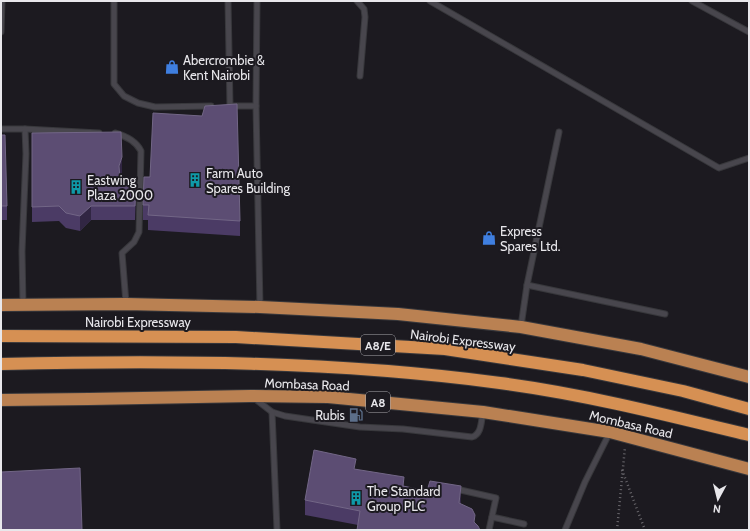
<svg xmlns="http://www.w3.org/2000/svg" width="750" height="531" viewBox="0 0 750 531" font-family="Cabin,sans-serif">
  <rect width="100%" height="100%" fill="#1c1a20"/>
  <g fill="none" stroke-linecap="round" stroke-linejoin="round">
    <defs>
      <g id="service">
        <polyline points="114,1 114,84 124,96 138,103 155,107 211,106"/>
        <polyline points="228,1 230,106"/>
        <polyline points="257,1 256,106 260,307"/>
        <polyline points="357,1 364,9 365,17 360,76"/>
        <polyline points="430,1 719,168 749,158"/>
        <polyline points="692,1 749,32"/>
        <polyline points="1,32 2,1"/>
        <polyline points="231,106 256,106"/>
        <polyline points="1,129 25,129 26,154 22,251 23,305"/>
        <polyline points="25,129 99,133"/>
        <path d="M115 133C126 136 136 141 141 151L139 232 134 242 122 253 126 303"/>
        <polyline points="527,285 665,314"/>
        <polyline points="521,326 527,285 559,132"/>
        <path d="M254 398 272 412 285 416 360 427 403 429 472 437C482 434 481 421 483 412"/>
        <polyline points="272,412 277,530"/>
        <polyline points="456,489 496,498 489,530"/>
        <polyline points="492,517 524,524"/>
        <polyline points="565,530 585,482 610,432"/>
      </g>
      <g id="trunk">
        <polyline points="1,305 126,304 260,307 398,314 521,327 641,349 749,377"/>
        <polyline points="1,400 89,399 250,396 328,397 483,412 610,432 749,469"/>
      </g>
      <g id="motorway">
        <polyline points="1,336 236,337 445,349 583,370 683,391 749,409"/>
        <path d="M1 364C168 360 335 361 500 383 584 394 667 415 749 435"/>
      </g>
    </defs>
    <use href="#service" stroke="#38383c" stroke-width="7"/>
    <use href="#trunk" stroke="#38383c" stroke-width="14"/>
    <use href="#motorway" stroke="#38383c" stroke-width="14"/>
    <g stroke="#6a686d" stroke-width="2.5" stroke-dasharray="1 3" stroke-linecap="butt">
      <polyline points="622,470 645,530"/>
      <polyline points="617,530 625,447"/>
    </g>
    <use href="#service" stroke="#48464d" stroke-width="5"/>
    <use href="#trunk" stroke="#ba8152" stroke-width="12"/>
    <use href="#motorway" stroke="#d69053" stroke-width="12"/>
  </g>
  <g fill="#4b3b65">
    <polygon points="32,133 122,172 120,178 136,192 135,220 91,220 80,231 66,228 59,221 32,222"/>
    <polygon points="1,135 7,206 7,220 1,220"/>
    <polygon points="150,177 240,221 240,236 148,230 148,220 143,220 143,205"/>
    <polygon points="356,469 404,486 461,501 461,504 358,525 305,515 305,500"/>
  </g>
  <g fill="#312643">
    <polygon points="122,157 122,172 119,181 119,166"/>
    <polygon points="91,206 91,220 80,231 80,216"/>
    <polygon points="461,486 461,501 459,517 459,503"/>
  </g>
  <g fill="#5c4d73" stroke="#726686">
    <polygon points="237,104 240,221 148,215 149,205 143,205 144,177 150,177 153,113 202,116 205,106"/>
    <polygon points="121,132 122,157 119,166 120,178 136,178 135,206 91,206 80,216 66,213 59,206 32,207 32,133"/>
    <polygon points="1,135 5,135 7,206 1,206"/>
    <polygon points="314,450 356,459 354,469 404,477 403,486 427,491 430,481 461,486 459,503 472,509 475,515 474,522 478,526 480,530 357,530 360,511 305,500"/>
    <polygon points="80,468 82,530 1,530 1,472"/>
  </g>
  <defs>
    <symbol id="shop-bare" viewBox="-9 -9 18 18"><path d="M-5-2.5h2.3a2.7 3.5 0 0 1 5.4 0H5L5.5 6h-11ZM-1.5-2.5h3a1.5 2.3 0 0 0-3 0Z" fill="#3f7fe0" stroke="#1c1a20" stroke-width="2.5" paint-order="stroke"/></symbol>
    <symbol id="building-bare" viewBox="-9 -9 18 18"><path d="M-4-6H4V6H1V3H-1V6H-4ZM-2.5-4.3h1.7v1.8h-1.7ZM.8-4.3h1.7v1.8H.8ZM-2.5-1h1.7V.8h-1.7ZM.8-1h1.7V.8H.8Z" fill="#0f9aa8" stroke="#1c1a20" stroke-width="2.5" paint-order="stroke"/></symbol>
    <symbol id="fuel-bare" viewBox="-9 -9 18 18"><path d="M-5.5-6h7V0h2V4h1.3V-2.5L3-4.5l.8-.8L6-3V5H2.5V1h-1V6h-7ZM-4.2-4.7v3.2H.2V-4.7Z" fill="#5c6f8a" stroke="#1c1a20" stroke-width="2.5" paint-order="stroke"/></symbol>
  </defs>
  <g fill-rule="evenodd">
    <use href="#shop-bare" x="162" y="57" width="20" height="20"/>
    <use href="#building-bare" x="185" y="170" width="20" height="20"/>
    <use href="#building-bare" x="66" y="177" width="20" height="20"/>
    <use href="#shop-bare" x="479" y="228" width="20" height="20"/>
    <use href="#fuel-bare" x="346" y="405" width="20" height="20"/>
    <use href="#building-bare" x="346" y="488" width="20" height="20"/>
  </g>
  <g text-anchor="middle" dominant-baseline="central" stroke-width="4" stroke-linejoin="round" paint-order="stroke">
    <g fill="#1c1a20" stroke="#abaaae" stroke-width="1">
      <rect x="361" y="335" width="34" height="20" rx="3"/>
      <rect x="366" y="392" width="24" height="20" rx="3"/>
    </g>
    <g font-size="12" font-weight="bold" fill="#e8e7eb">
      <text x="378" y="345">A8/E</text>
      <text x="378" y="402">A8</text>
    </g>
    <g font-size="13" fill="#e8e7eb" stroke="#1c1a20" text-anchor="start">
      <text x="183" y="60">Abercrombie &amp;<tspan x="183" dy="15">Kent Nairobi</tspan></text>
      <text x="206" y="173">Farm Auto<tspan x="206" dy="15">Spares Building</tspan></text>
      <text x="87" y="180">Eastwing<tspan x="87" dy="15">Plaza 2000</tspan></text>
      <text x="500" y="231">Express<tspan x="500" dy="15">Spares Ltd.</tspan></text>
      <text x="345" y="415" text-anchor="end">Rubis</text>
      <text x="367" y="491">The Standard<tspan x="367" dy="15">Group PLC</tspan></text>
    </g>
    <g font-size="13" fill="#e8e7eb" stroke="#1c1a20">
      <text x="138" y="322">Nairobi Expressway</text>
      <text transform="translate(463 340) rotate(7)">Nairobi Expressway</text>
      <text transform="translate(307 384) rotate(2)">Mombasa Road</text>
      <text transform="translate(631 424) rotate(13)">Mombasa Road</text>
    </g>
  </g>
  <rect width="750" height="531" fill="none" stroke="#e8e7eb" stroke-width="4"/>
  <g transform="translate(718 499) rotate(187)" stroke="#1c1a20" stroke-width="3" paint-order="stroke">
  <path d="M0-3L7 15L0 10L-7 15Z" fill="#e8e7eb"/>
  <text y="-6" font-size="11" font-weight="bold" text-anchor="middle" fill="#e8e7eb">N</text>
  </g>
</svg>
